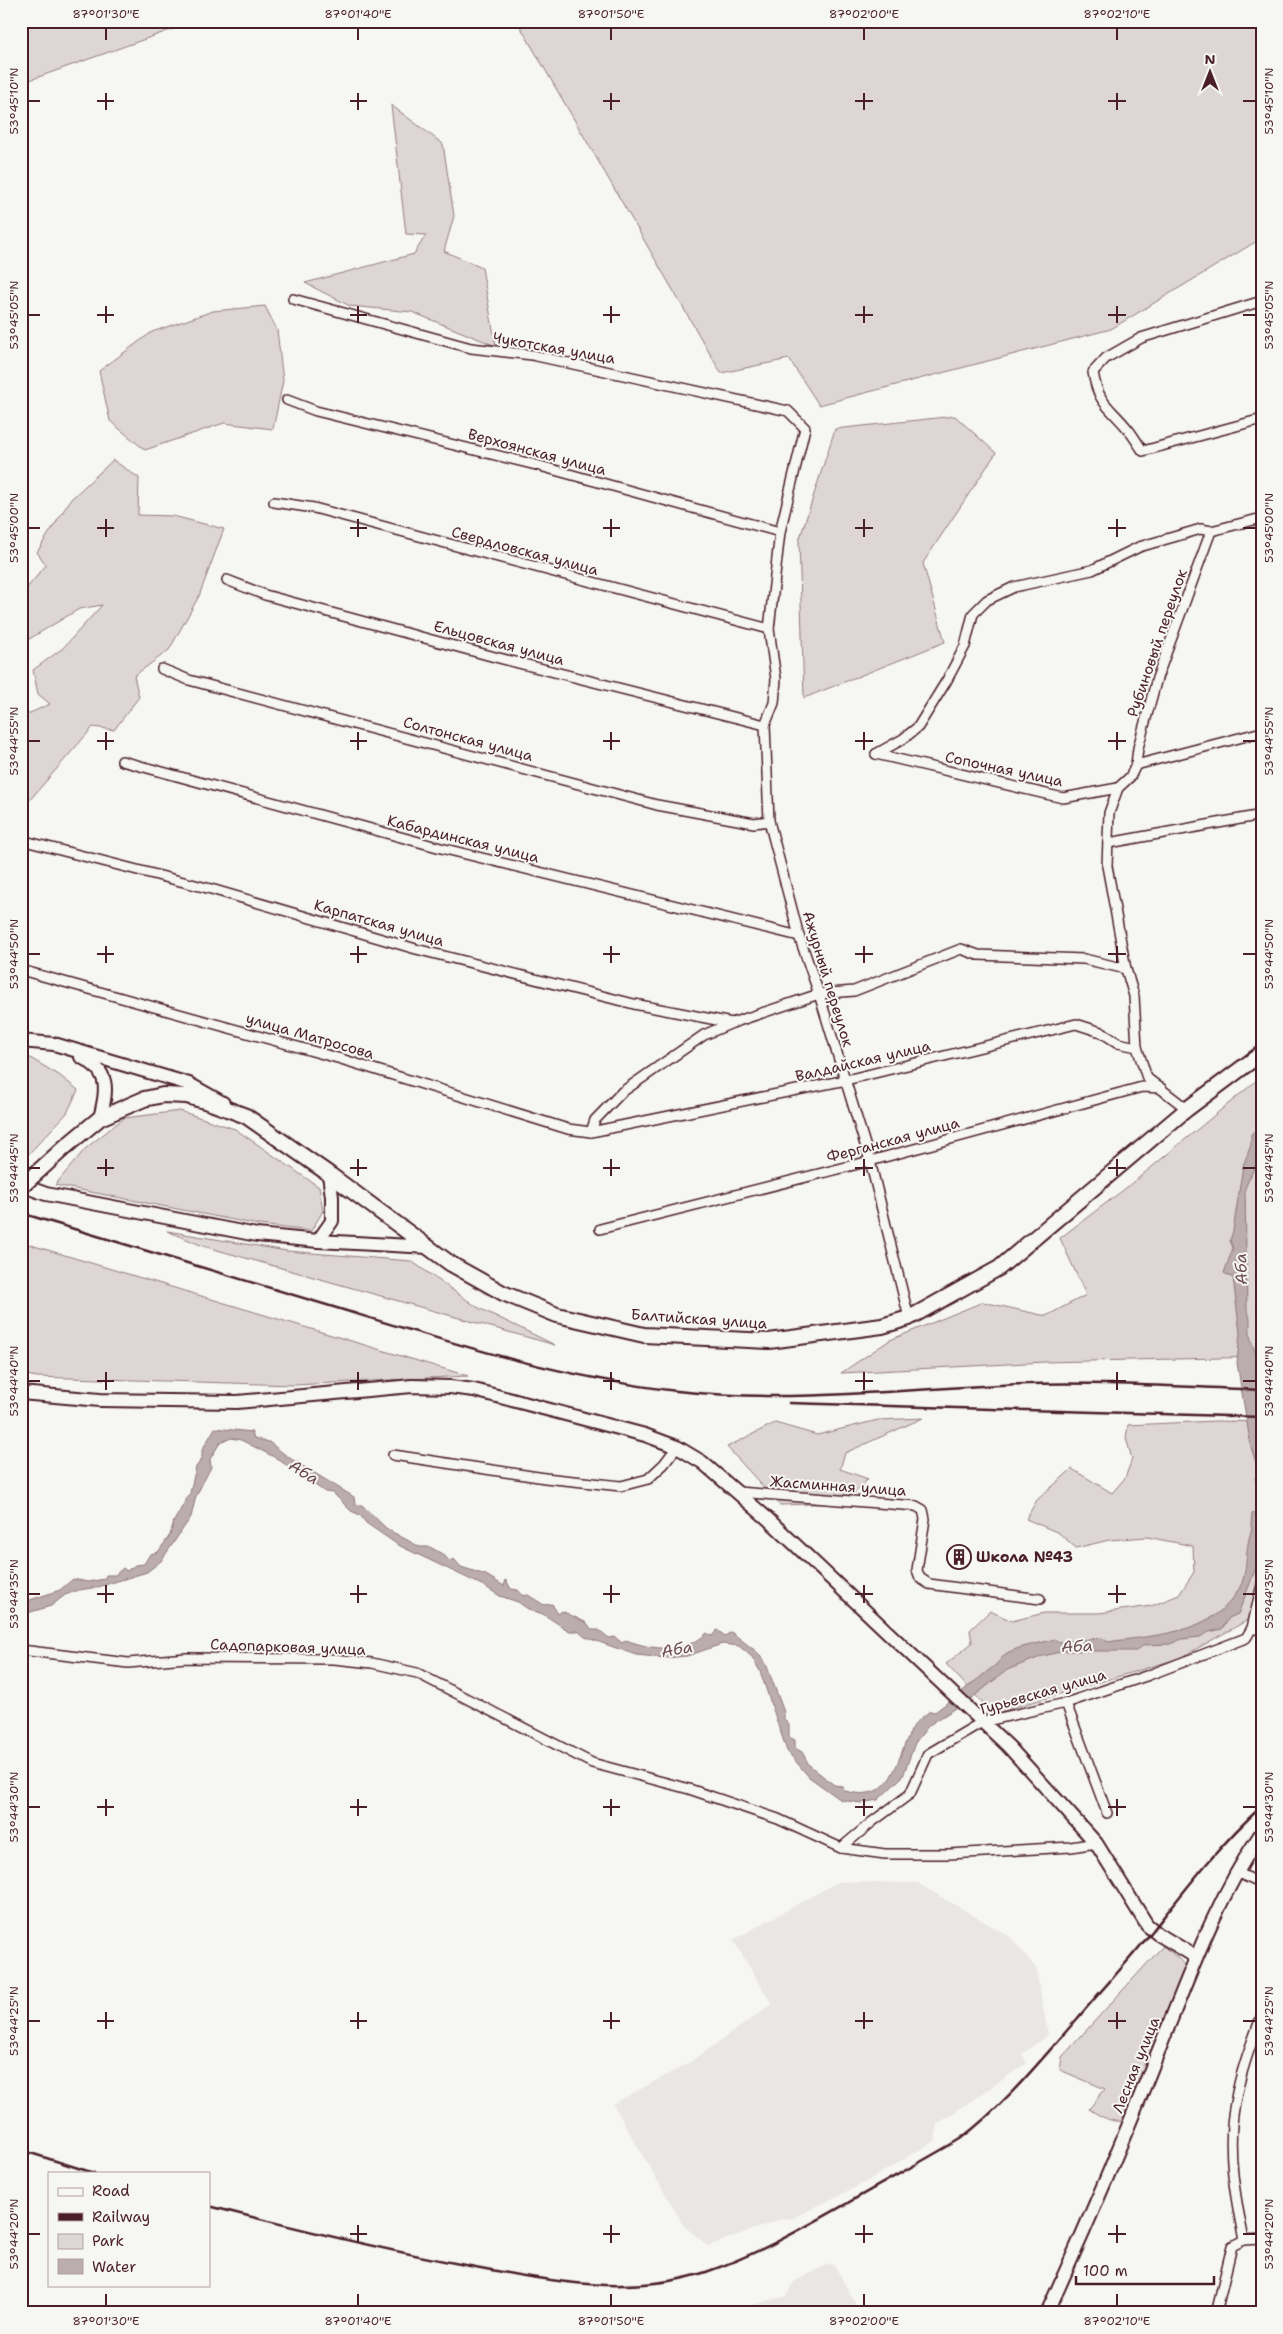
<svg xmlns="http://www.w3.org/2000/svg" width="1283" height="2334" viewBox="0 0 1283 2334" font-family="'Shantell Sans',sans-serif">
  <rect width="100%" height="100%" fill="#f6f6f2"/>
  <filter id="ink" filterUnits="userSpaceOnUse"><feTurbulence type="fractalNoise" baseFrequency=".02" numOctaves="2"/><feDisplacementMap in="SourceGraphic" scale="10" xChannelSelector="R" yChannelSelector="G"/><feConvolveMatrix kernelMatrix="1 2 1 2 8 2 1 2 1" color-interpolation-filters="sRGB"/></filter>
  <g filter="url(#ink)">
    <g fill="#e9e6e3">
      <polygon points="838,1882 917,1883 1009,1936 1036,1968 1048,2035 1022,2054 1027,2063 937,2124 935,2141 862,2184 791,2219 784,2218 708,2246 684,2226 613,2104 689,2063 772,2004 733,1940"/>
      <polygon points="828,2264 835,2266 860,2313 723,2313 786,2296 794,2282"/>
    </g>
    <g fill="#ddd6d5" stroke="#947a80">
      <polygon points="21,21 191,21 193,22 30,80 21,69"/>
      <polygon points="517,21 1262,21 1262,238 1111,329 819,405 789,359 721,373"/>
      <polygon points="391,105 443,144 454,216 444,251 482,268 496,346 412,312 350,306 305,283 414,254 426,235 406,234"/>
      <polygon points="265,306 277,330 283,381 273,429 224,423 145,450 110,421 99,371 152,332 213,311"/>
      <polygon points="955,416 996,453 923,563 945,642 804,698 799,541 835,429"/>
      <polygon points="113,460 139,478 138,515 173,516 224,529 199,596 169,650 134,676 139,697 114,730 93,727 21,810 21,717 50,704 38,694 33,670 63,648 102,605 79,609 21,644 21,595 46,565 37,552 71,499"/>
      <polygon points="25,1055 59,1075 78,1090 67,1113 21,1162 21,1056"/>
      <polygon points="1262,1076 1262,1357 1045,1362 841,1373 890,1340 983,1302 1046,1316 1086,1295 1060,1238 1130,1185"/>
      <polygon points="180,1111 235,1129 319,1187 323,1211 311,1231 259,1225 55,1185 86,1148 124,1118"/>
      <polygon points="167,1231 287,1251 411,1261 477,1307 555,1345 203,1246"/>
      <polygon points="21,1242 468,1376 294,1385 37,1377 21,1374"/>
      <polygon points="923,1418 845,1453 840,1469 868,1479 845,1503 780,1505 727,1447 775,1423 817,1435 878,1420"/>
      <polygon points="1215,1421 1262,1422 1262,1581 1248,1620 1180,1658 993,1714 946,1664 972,1643 970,1630 990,1611 1012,1621 1044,1613 1099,1613 1151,1606 1179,1595 1194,1572 1193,1546 1147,1537 1109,1540 1076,1548 1059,1533 1026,1519 1037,1500 1072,1469 1112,1493 1125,1478 1132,1459 1126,1438 1128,1425"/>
      <path d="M1163 1946 1181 1960 1187 1969 1131 2119C1115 2125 1103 2118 1089 2109L1105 2089 1060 2070 1062 2057Z"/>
    </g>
    <path fill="#bbadae" stroke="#8e747a" d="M1257 1129 1262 1130V1151L1245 1188 1247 1310C1252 1319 1249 1324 1250 1333 1251 1348 1261 1359 1262 1377V1549L1256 1568 1238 1614 1229 1618 1222 1629 1209 1632 1200 1637 1182 1639 1170 1644 1144 1645 1136 1651H1064L1043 1656 1007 1670 972 1698 929 1725 915 1743 903 1776 878 1800 861 1803 841 1800 809 1777 787 1751 760 1671 752 1657 739 1646 722 1644 687 1656 666 1658 636 1655 585 1637 578 1631H569L543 1614 528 1609 518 1602 500 1596 484 1586 398 1545 366 1523 360 1515 351 1511 333 1493 325 1492 276 1458 241 1440 231 1438 220 1443 210 1459 211 1467 196 1496 191 1517 161 1561 147 1572 98 1587 79 1590 65 1595 51 1606 21 1615V1603L60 1590 73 1579 88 1582 104 1579 106 1575H115L123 1568 127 1571 135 1565 144 1564 150 1554 158 1552 170 1535 174 1521 190 1493 196 1467 202 1459V1450L215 1428 252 1432 254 1438 269 1442 288 1457 354 1497 355 1505H362L387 1529 420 1547H430L444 1555 449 1561 454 1559 461 1567 486 1575 504 1586 506 1580 511 1589 518 1590 523 1596 528 1595 544 1605 552 1604 558 1614 562 1611 587 1623 592 1630H599L609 1638 615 1637 622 1643 626 1640C652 1650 685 1654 707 1633L712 1636 717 1630 725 1636 731 1632 757 1652 766 1664 784 1712V1719L789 1725V1737L795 1740V1748L802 1752 809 1765 834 1785 842 1786 845 1791C898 1805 894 1756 915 1724 919 1719 925 1715 930 1711L935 1712C955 1697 974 1682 993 1667 999 1663 1001 1657 1007 1653 1022 1645 1037 1645 1054 1639L1057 1642 1102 1638 1108 1642C1153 1635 1213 1635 1239 1589 1249 1573 1244 1547 1252 1529L1251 1525 1252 1514 1258 1512 1260 1496 1255 1478 1259 1472 1251 1447 1237 1363 1240 1333 1233 1278 1224 1273 1233 1248 1230 1240 1233 1231 1243 1166 1251 1145V1134Z"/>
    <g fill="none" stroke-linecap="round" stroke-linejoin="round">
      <defs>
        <g id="street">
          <polyline points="293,299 471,348 532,355 788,411 805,428 780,532 769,629 776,679 774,703 765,725 769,821 799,936 819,994 870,1161 909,1318"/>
          <path d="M1262 301 1141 338 1106 358 1093 372C1098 404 1109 406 1127 428 1133 435 1138 444 1143 451L1262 419"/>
          <polyline points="287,400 316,411 540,466 780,532"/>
          <polyline points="274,502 314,508 769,629"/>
          <polyline points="227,580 265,595 495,657 765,725"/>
          <polyline points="162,669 189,680 657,805 754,823 769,821"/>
          <polyline points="876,754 903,739 918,727 947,680 965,646 973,614 987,600 1014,587 1092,570 1139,547 1201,529 1211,531 1262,518"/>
          <polyline points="876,754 1063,798 1118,788 1130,777 1136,765 1262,732"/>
          <polyline points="122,761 441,848 799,936"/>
          <polyline points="1136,765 1138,748 1157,678 1211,531"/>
          <polyline points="1118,788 1109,813 1107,866 1126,969 1134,996 1137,1047 1147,1078 1187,1109"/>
          <polyline points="21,840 211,889 416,949 634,1004 732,1023"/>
          <polyline points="1109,843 1262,815"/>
          <polyline points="21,970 341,1059 568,1129 591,1132 846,1080 1076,1024 1101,1032 1118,1043 1137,1047"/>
          <polyline points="591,1132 595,1120 622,1092 704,1035 732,1023 819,994 854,991 961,949 978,955 1084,959 1126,969"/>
          <polyline points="600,1229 870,1161 1142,1087 1161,1088"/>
          <polyline points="393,1455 545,1478 621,1486 648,1479 664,1464 677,1447"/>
          <polyline points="738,1492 916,1506 923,1510 925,1519 917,1570 920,1578 929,1584 1040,1599"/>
          <polyline points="1252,1628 1262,1584"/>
          <polyline points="21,1650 128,1663 186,1658 334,1659 372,1663 417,1673 592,1763 689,1789 778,1819 841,1848 885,1854 949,1854 1071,1847 1096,1843"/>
          <polyline points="1066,1703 1107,1813"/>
          <polyline points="841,1848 872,1822 910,1794 928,1754 982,1722 1066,1703 1149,1675 1246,1638 1252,1628 1262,1630"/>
          <polyline points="1236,1872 1262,1884"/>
          <polyline points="1244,2240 1262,2239"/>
          <path d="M1216 2313 1232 2246 1244 2240C1235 2196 1226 2148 1235 2103 1240 2073 1251 2044 1262 2015"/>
        </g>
        <g id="secondary">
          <polyline points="21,1041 54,1044 189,1084 223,1103"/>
          <path d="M81 1057C111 1071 107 1091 100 1118"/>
          <polyline points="21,1185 46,1194 257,1235 318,1241 429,1247"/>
          <polyline points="318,1241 332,1221 332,1197 329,1174"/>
          <polyline points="21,1393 100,1400 237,1402 412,1386 450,1387 474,1390 645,1435 677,1447 702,1462 768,1519 1008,1746 1096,1843 1147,1925 1158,1934 1196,1957"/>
          <path d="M1047 2313C1085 2230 1121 2146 1154 2062 1186 1984 1214 1902 1262 1832"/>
        </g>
        <polyline id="primary" points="65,1147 100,1118 144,1099 163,1095 187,1096 208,1102 246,1116 329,1174 451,1264 503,1293 557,1315 644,1335 769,1341 882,1326 909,1318 999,1268 1187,1109 1262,1053"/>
      </defs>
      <use href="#street" stroke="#4a1f2b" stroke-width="12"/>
      <use href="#secondary" stroke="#4a1f2b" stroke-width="16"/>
      <use href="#primary" stroke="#4a1f2b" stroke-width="18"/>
      <use href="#street" stroke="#f6f6f2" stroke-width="9"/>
      <use href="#secondary" stroke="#f6f6f2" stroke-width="12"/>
      <use href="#primary" stroke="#f6f6f2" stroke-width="14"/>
      <g stroke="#4a1f2b" stroke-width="2.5">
        <path d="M21 1213C131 1246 240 1279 350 1312 458 1345 564 1378 677 1391 794 1404 910 1388 1026 1384 1105 1382 1184 1387 1262 1390"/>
        <polyline points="789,1403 1262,1417"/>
        <polyline points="21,2150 94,2173"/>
        <path d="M209 2206C294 2228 379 2249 465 2265 544 2280 627 2298 706 2272 756 2255 800 2230 846 2204 884 2182 923 2161 960 2139 1005 2105 1040 2061 1077 2019 1102 1989 1130 1960 1154 1929 1188 1886 1221 1843 1262 1806"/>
      </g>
      <defs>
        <polyline id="primary-bridge" points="21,1187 65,1147"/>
      </defs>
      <use href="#primary-bridge" stroke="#4a1f2b" stroke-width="18" stroke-linecap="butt"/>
      <use href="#primary-bridge" stroke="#f6f6f2" stroke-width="14"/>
    </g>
  </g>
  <path fill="none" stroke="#4a1f2b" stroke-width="2" d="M106 28V40M358 28V40M611 28V40M864 28V40M1117 28V40M106 93V110M358 93V110M611 93V110M864 93V110M1117 93V110M28 101H40M97 101H114M350 101H367M603 101H620M855 101H873M1108 101H1126M1243 101H1256M106 306V323M358 306V323M611 306V323M864 306V323M1117 306V323M28 315H40M97 315H114M350 315H367M603 315H620M855 315H873M1108 315H1126M1243 315H1256M106 519V537M358 519V537M611 519V537M864 519V537M1117 519V537M28 528H40M97 528H114M350 528H367M603 528H620M855 528H873M1108 528H1126M1243 528H1256M106 732V750M358 732V750M611 732V750M864 732V750M1117 732V750M28 741H40M97 741H114M350 741H367M603 741H620M855 741H873M1108 741H1126M1243 741H1256M106 946V963M358 946V963M611 946V963M864 946V963M1117 946V963M28 954H40M97 954H114M350 954H367M603 954H620M855 954H873M1108 954H1126M1243 954H1256M106 1159V1176M358 1159V1176M611 1159V1176M864 1159V1176M1117 1159V1176M28 1168H40M97 1168H114M350 1168H367M603 1168H620M855 1168H873M1108 1168H1126M1243 1168H1256M106 1372V1390M358 1372V1390M611 1372V1390M864 1372V1390M1117 1372V1390M28 1381H40M97 1381H114M350 1381H367M603 1381H620M855 1381H873M1108 1381H1126M1243 1381H1256M106 1585V1603M358 1585V1603M611 1585V1603M864 1585V1603M1117 1585V1603M28 1594H40M97 1594H114M350 1594H367M603 1594H620M855 1594H873M1108 1594H1126M1243 1594H1256M106 1799V1816M358 1799V1816M611 1799V1816M864 1799V1816M1117 1799V1816M28 1807H40M97 1807H114M350 1807H367M603 1807H620M855 1807H873M1108 1807H1126M1243 1807H1256M106 2012V2029M358 2012V2029M611 2012V2029M864 2012V2029M1117 2012V2029M28 2021H40M97 2021H114M350 2021H367M603 2021H620M855 2021H873M1108 2021H1126M1243 2021H1256M358 2225V2243M611 2225V2243M864 2225V2243M1117 2225V2243M28 2234H40M350 2234H367M603 2234H620M855 2234H873M1108 2234H1126M1243 2234H1256M106 2294V2306M358 2294V2306M611 2294V2306M864 2294V2306M1117 2294V2306"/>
  <defs>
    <symbol id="building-ring" viewBox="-11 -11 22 22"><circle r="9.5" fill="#f6f6f2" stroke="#4a1f2b" stroke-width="1.5"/><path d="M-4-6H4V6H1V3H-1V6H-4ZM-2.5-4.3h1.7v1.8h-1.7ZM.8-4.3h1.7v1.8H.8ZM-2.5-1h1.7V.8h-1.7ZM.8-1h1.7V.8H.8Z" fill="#4a1f2b"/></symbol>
  </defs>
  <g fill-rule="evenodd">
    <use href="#building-ring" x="945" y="1543" width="28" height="28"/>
  </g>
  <g text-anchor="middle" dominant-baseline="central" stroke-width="4" stroke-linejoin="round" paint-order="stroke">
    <g font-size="15" fill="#4a1f2b" stroke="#f6f6f2">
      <text transform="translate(554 348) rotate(10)">Чукотская улица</text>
      <text transform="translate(537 452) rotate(15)">Верхоянская улица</text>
      <text transform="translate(525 551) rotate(15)">Свердловская улица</text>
      <text transform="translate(499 643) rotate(15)">Ельцовская улица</text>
      <text transform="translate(1157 643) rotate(-71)">Рубиновый переулок</text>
      <text transform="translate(468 739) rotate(15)">Солтонская улица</text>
      <text transform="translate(1004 769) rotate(12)">Сопочная улица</text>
      <text transform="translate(463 839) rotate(14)">Кабардинская улица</text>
      <text transform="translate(379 923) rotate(16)">Карпатская улица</text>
      <text transform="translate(828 979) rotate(73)">Ажурный переулок</text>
      <text transform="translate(310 1036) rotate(16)">улица Матросова</text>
      <text transform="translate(863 1061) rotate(-13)">Валдайская улица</text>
      <text transform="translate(893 1140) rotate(-15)">Ферганская улица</text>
      <text transform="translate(699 1319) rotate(4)">Балтийская улица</text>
      <text transform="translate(838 1486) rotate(4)">Жасминная улица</text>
      <text transform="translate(288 1647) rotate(2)">Садопарковая улица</text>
      <text transform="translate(1043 1692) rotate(-16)">Гурьевская улица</text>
      <text transform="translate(1136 2065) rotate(-68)">Лесная улица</text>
    </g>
    <g font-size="15" font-weight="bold" fill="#4a1f2b" stroke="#f6f6f2" text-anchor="start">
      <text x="976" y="1557">Школа №43</text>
    </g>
    <g font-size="16" font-style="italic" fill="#6c4a52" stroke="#f6f6f2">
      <text transform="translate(1241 1269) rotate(-92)">Аба</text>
      <text transform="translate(304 1472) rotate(32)">Аба</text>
      <text transform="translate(1077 1646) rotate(-2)">Аба</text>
      <text transform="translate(677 1649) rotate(-9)">Аба</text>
    </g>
  </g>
  <rect width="1283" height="2334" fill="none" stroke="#f6f6f2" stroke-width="55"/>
  <rect x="48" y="2172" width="162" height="115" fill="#f6f6f2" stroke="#b1a0a2"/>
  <rect x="58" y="2188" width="25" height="8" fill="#f6f6f2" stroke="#b1a0a2"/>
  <text x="92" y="2196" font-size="15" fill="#4a1f2b">Road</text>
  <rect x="58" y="2213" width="25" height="8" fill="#4a1f2b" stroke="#b1a0a2"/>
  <text x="92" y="2222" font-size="15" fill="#4a1f2b">Railway</text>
  <rect x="58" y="2234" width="25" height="15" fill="#ddd6d5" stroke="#b1a0a2"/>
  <text x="92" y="2246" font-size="15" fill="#4a1f2b">Park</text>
  <rect x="58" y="2259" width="25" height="15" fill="#bbadae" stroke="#b1a0a2"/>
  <text x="92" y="2272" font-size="15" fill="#4a1f2b">Water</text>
  <g transform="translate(1210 72)" stroke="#f6f6f2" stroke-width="4" paint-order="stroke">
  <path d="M0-4L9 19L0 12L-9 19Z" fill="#4a1f2b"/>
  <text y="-8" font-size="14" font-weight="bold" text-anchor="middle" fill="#4a1f2b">N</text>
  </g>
  <path d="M1076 2276v8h138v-8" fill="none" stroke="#4a1f2b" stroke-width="2.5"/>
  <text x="1083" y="2276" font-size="15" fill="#4a1f2b" stroke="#f6f6f2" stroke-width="4" paint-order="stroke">100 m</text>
  <rect x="28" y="28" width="1228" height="2278" fill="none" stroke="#4a1f2b" stroke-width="2"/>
  <g font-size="12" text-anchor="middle" fill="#4a1f2b">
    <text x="106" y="18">87°01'30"E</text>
    <text x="358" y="18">87°01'40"E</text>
    <text x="611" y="18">87°01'50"E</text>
    <text x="864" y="18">87°02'00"E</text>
    <text x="1117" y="18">87°02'10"E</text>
    <text transform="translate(14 101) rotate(-90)" y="4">53°45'10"N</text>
    <text transform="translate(1269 101) rotate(-90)" y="4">53°45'10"N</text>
    <text transform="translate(14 315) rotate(-90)" y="4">53°45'05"N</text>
    <text transform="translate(1269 315) rotate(-90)" y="4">53°45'05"N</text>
    <text transform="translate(14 528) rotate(-90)" y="4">53°45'00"N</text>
    <text transform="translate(1269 528) rotate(-90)" y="4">53°45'00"N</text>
    <text transform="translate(14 741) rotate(-90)" y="4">53°44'55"N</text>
    <text transform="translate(1269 741) rotate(-90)" y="4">53°44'55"N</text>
    <text transform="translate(14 954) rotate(-90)" y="4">53°44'50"N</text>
    <text transform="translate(1269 954) rotate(-90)" y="4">53°44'50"N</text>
    <text transform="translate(14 1168) rotate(-90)" y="4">53°44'45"N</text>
    <text transform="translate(1269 1168) rotate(-90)" y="4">53°44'45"N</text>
    <text transform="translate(14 1381) rotate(-90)" y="4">53°44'40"N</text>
    <text transform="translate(1269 1381) rotate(-90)" y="4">53°44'40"N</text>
    <text transform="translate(14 1594) rotate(-90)" y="4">53°44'35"N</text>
    <text transform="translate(1269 1594) rotate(-90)" y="4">53°44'35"N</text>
    <text transform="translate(14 1807) rotate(-90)" y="4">53°44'30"N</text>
    <text transform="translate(1269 1807) rotate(-90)" y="4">53°44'30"N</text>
    <text transform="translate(14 2021) rotate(-90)" y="4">53°44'25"N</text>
    <text transform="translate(1269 2021) rotate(-90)" y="4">53°44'25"N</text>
    <text transform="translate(14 2234) rotate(-90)" y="4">53°44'20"N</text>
    <text transform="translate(1269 2234) rotate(-90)" y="4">53°44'20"N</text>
    <text x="106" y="2325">87°01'30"E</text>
    <text x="358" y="2325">87°01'40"E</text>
    <text x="611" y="2325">87°01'50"E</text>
    <text x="864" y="2325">87°02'00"E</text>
    <text x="1117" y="2325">87°02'10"E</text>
  </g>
</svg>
